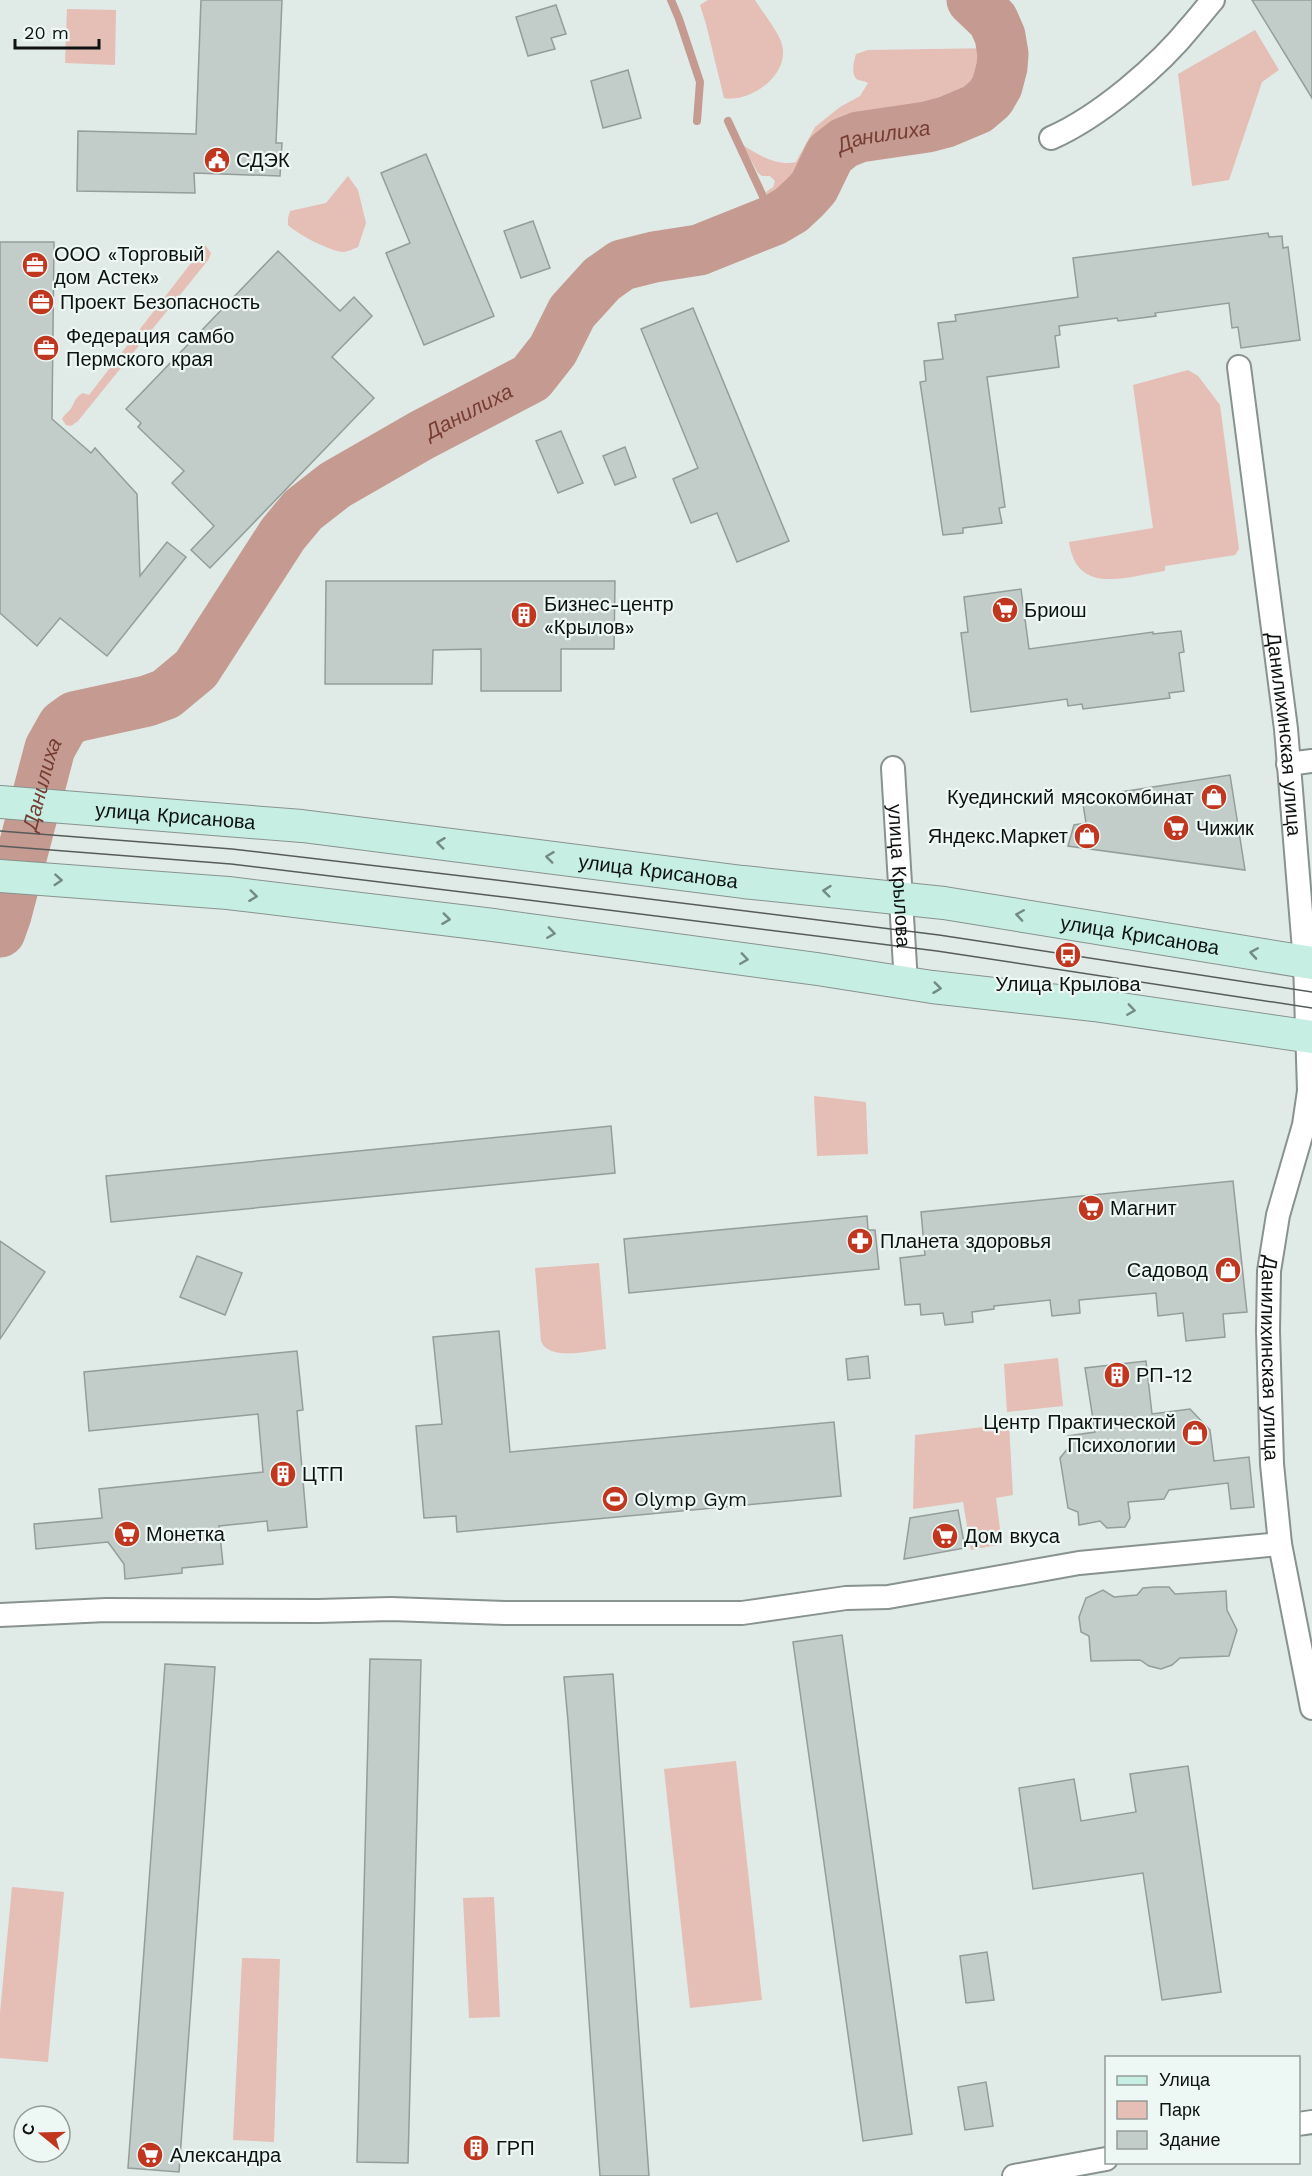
<svg xmlns="http://www.w3.org/2000/svg" width="1312" height="2176" viewBox="0 0 1312 2176" font-family="'Work Sans',sans-serif">
  <rect width="100%" height="100%" fill="#e0eae6"/>
  <g fill="#e5beb6">
    <path d="M708 0H755C762 12 779 32 782 45 790 75 750 103 724 98L706 24 700 5Z"/>
    <polygon points="67,9 116,10 115,65 65,63"/>
    <polygon points="1255,30 1279,70 1262,82 1229,180 1192,186 1178,74"/>
    <path d="M996 48 999 50C997 119 937 121 884 129 872 130 859 131 848 136 815 150 814 205 778 211L769 201 766 192 773 187 775 181 770 176H762L758 173 742 144C755 154 779 167 796 162L815 127 840 107 860 96 868 83C865 81 861 81 858 80 850 75 854 61 856 54L868 50Z"/>
    <path d="M348 176 358 190 366 223 358 247C353 249 349 251 344 252 331 252 297 234 288 225V218L290 211 326 203Z"/>
    <path d="M205 245 211 253 209 259 78 421 71 426 66 425 62 419C63 416 66 414 68 412 75 406 72 399 83 393L89 395Z"/>
    <path d="M1188 370 1198 376 1220 405 1239 549 1235 555 1165 566V571C1127 576 1077 597 1069 542L1153 528 1133 385Z"/>
    <polygon points="814,1096 866,1102 868,1154 817,1156"/>
    <path d="M599 1263 606 1349C589 1351 548 1361 541 1341L535 1268Z"/>
    <polygon points="1058,1358 1063,1406 1007,1412 1004,1364"/>
    <polygon points="1009,1424 1013,1495 996,1498 1002,1544 971,1550 963,1502 913,1509 915,1435"/>
    <polygon points="736,1761 762,2000 690,2008 664,1769"/>
    <polygon points="12,1887 64,1892 48,2062 0,2058 0,2013"/>
    <polygon points="494,1897 500,2017 469,2018 463,1898"/>
    <polygon points="242,1958 280,1959 274,2142 233,2140"/>
  </g>
  <g fill="none" stroke-linecap="round" stroke-linejoin="round">
    <g stroke="#c49a91" stroke-width="8">
      <polyline points="671,0 679,19 700,82 697,121"/>
      <polyline points="728,121 774,220"/>
    </g>
    <path stroke="#c49a91" stroke-width="51" id="s1" d="M0 932 6 915 50 748 63 725 74 717 147 701 166 694 196 669 283 534 303 510 335 485 422 435 531 378 553 350 572 312 602 279 622 265 654 257 699 250 774 220 791 210 805 197 814 187 830 154 844 143 859 137 927 127 946 122 977 109 990 98 997 86 1002 67 1003 54 1000 36 993 20 972 0"/>
  </g>
  <g fill="#c2cdc9" stroke="#939d99" stroke-width="1.5">
    <polygon points="201,0 282,0 276,143 282,143 280,176 194,173 195,193 77,191 78,131 196,134"/>
    <polygon points="1252,0 1312,0 1312,98"/>
    <polygon points="556,5 566,34 551,38 555,49 528,56 516,17"/>
    <polygon points="628,70 641,118 603,128 591,81"/>
    <polygon points="426,154 494,316 424,345 386,253 410,243 381,173"/>
    <polygon points="533,221 550,268 521,278 504,231"/>
    <polygon points="1268,233 1269,237 1282,236 1283,248 1288,247 1300,340 1241,348 1238,327 1232,328 1229,303 1155,313 1156,316 1118,321 1117,318 1059,326 1060,335 1055,336 1059,367 987,377 1005,507 999,508 1002,523 963,528 963,533 943,535 920,382 926,381 924,361 943,359 938,323 956,321 955,315 1078,297 1073,258"/>
    <polygon points="0,242 54,242 52,419 91,453 95,448 137,494 140,576 167,542 186,557 107,656 60,618 37,646 0,613"/>
    <polygon points="278,251 340,311 354,297 372,316 332,357 374,398 210,568 191,550 214,526 172,483 184,471 138,427 141,423 126,409"/>
    <polygon points="693,308 789,541 737,562 717,513 691,523 673,479 698,468 641,329"/>
    <polygon points="561,431 583,483 558,493 536,441"/>
    <polygon points="625,447 636,477 615,485 603,456"/>
    <polygon points="326,581 615,581 614,649 561,649 561,691 481,691 481,649 433,650 432,684 325,684"/>
    <polygon points="1021,589 1029,649 1153,632 1153,634 1181,631 1184,652 1179,653 1184,691 1169,693 1170,698 1083,709 1082,704 1068,706 1067,699 971,712 961,633 968,632 964,597"/>
    <polygon points="1230,775 1245,870 1068,846 1074,825 1086,823 1082,798"/>
    <polygon points="611,1126 615,1173 111,1222 106,1176"/>
    <polygon points="1233,1181 1247,1312 1223,1314 1225,1337 1186,1341 1183,1313 1158,1316 1156,1293 1079,1300 1080,1313 1052,1316 1050,1300 994,1306 994,1309 972,1312 973,1322 945,1325 943,1313 921,1315 920,1304 905,1305 900,1258 925,1255 921,1212"/>
    <polygon points="867,1216 868,1230 875,1230 879,1269 629,1293 624,1239"/>
    <polygon points="0,1241 45,1272 0,1339"/>
    <polygon points="197,1256 242,1273 225,1315 180,1297"/>
    <polygon points="499,1331 510,1452 834,1422 841,1496 457,1532 456,1516 424,1518 416,1426 442,1424 433,1337"/>
    <polygon points="297,1351 303,1410 297,1411 307,1527 268,1531 267,1521 219,1526 223,1564 182,1568 182,1573 125,1579 124,1564 108,1542 36,1549 34,1524 102,1518 99,1489 263,1472 258,1414 89,1431 84,1372"/>
    <polygon points="868,1356 870,1378 848,1380 846,1359"/>
    <polygon points="1146,1361 1152,1414 1190,1409 1210,1430 1214,1461 1249,1457 1254,1507 1231,1509 1228,1483 1169,1490 1164,1499 1128,1502 1130,1518 1125,1527 1107,1528 1100,1521 1079,1525 1078,1512 1068,1508 1060,1458 1069,1447 1068,1436 1095,1432 1085,1368"/>
    <polygon points="958,1510 965,1548 904,1559 910,1518"/>
    <polygon points="1155,1587 1169,1587 1175,1594 1226,1591 1227,1610 1237,1630 1229,1656 1180,1658 1172,1665 1161,1669 1149,1666 1140,1660 1091,1661 1089,1636 1081,1632 1079,1617 1086,1598 1103,1590 1114,1597 1137,1595 1143,1588"/>
    <polygon points="842,1635 912,2134 863,2141 793,1642"/>
    <polygon points="370,1659 421,1660 408,2163 357,2162"/>
    <polygon points="165,1664 215,1667 179,2172 128,2168"/>
    <polygon points="613,1674 649,2176 600,2176 568,1721 564,1677"/>
    <polygon points="1188,1766 1221,1992 1162,2000 1143,1873 1033,1889 1019,1788 1074,1779 1081,1821 1136,1812 1130,1774"/>
    <polygon points="987,1952 994,2000 966,2003 960,1956"/>
    <polygon points="986,2082 993,2126 965,2130 958,2087"/>
  </g>
  <g fill="none" stroke-linecap="round" stroke-linejoin="round">
    <defs>
      <g id="street">
        <path d="M1051 138C1099 117 1159 66 1192 25 1199 17 1206 8 1213 0"/>
        <path id="s2" d="M1239 367 1286 729 1305 962 1309 1091 1304 1125 1278 1215 1269 1271 1268 1331 1272 1464 1280 1544 1312 1708"/>
        <polyline points="1288,764 1312,761"/>
        <path id="s3" d="M893 768 906 983"/>
        <polyline points="0,1615 106,1610 318,1611 391,1609 505,1613 742,1613 846,1598 888,1597 1079,1563 1280,1544"/>
        <polyline points="1298,2124 1312,2122"/>
        <polyline points="1014,2176 1106,2159"/>
      </g>
      <g id="secondary">
        <path id="s4" d="M0 802 302 826 743 882 944 903 1312 963"/>
        <polyline points="0,876 228,893 493,925 817,969 932,987 1094,1005 1312,1037"/>
      </g>
    </defs>
    <use href="#street" stroke="#88928e" stroke-width="26"/>
    <use href="#secondary" stroke="#88928e" stroke-width="34"/>
    <use href="#street" stroke="#fff" stroke-width="22"/>
    <use href="#secondary" stroke="#c6eee3" stroke-width="32"/>
    <g stroke="#565c5a" stroke-width="1.5">
      <polyline points="0,831 232,849 496,880 939,935 1312,992"/>
      <polyline points="0,846 231,864 495,896 937,951 1312,1008"/>
    </g>
  </g>
  <defs><path id="oneway-chevron" d="M-2-3.5L2.5 0L-2 3.5" fill="none" stroke-width="1.6" stroke-linecap="round" stroke-linejoin="round" transform="scale(1.5)"/></defs>
  <g stroke="#738b84">
    <use href="#oneway-chevron" transform="translate(441 843) rotate(-173)"/>
    <use href="#oneway-chevron" transform="translate(550 857) rotate(-173)"/>
    <use href="#oneway-chevron" transform="translate(58 880) rotate(4)"/>
    <use href="#oneway-chevron" transform="translate(827 891) rotate(-174)"/>
    <use href="#oneway-chevron" transform="translate(253 896) rotate(7)"/>
    <use href="#oneway-chevron" transform="translate(1020 915) rotate(-171)"/>
    <use href="#oneway-chevron" transform="translate(446 919) rotate(7)"/>
    <use href="#oneway-chevron" transform="translate(551 933) rotate(8)"/>
    <use href="#oneway-chevron" transform="translate(1254 953) rotate(-171)"/>
    <use href="#oneway-chevron" transform="translate(744 959) rotate(8)"/>
    <use href="#oneway-chevron" transform="translate(937 988) rotate(7)"/>
    <use href="#oneway-chevron" transform="translate(1131 1010) rotate(8)"/>
  </g>
  <defs>
    <symbol id="civic-disc" viewBox="-11 -11 22 22"><circle r="9.5" fill="#c1361e" stroke="#edf8f4"/><path d="M-.6-6.5H3V-4.5H.6V-3L4-1V1h2V6H-6V1h2V-1L-.6-3ZM-1.2 2.5V6h2.4V2.5Z" fill="#fff"/></symbol>
    <symbol id="office-disc" viewBox="-11 -11 22 22"><circle r="9.5" fill="#c1361e" stroke="#edf8f4"/><path d="M-6-3h4V-5.5h4V-3h4V5H-6ZM-1-4.5V-3h2v-1.5ZM-6 0V1H6V0Z" fill="#fff"/></symbol>
    <symbol id="supermarket-disc" viewBox="-11 -11 22 22"><circle r="9.5" fill="#c1361e" stroke="#edf8f4"/><path d="M-6-5.5h2.5l.6 2H6L4.5 2H-2.5L-4.4-4H-6ZM-1.5 3.2a1.3 1.3 0 1 0 .1 0ZM3 3.2a1.3 1.3 0 1 0 .1 0Z" fill="#fff"/></symbol>
    <symbol id="building-disc" viewBox="-11 -11 22 22"><circle r="9.5" fill="#c1361e" stroke="#edf8f4"/><path d="M-4-6H4V6H1V3H-1V6H-4ZM-2.5-4.3h1.7v1.8h-1.7ZM.8-4.3h1.7v1.8H.8ZM-2.5-1h1.7V.8h-1.7ZM.8-1h1.7V.8H.8Z" fill="#fff"/></symbol>
    <symbol id="shop-disc" viewBox="-11 -11 22 22"><circle r="9.5" fill="#c1361e" stroke="#edf8f4"/><path d="M-5-2.5h2.3a2.7 3.5 0 0 1 5.4 0H5L5.5 6h-11ZM-1.5-2.5h3a1.5 2.3 0 0 0-3 0Z" fill="#fff"/></symbol>
    <symbol id="bus-disc" viewBox="-11 -11 22 22"><circle r="9.5" fill="#c1361e" stroke="#edf8f4"/><path d="M-5-6H5V4H4V6H2V4H-2V6H-4V4H-5ZM-3.5-4V0h7V-4ZM-3.5 1.2v1.5H-2V1.2ZM2 1.2v1.5H3.5V1.2Z" fill="#fff"/></symbol>
    <symbol id="pharmacy-disc" viewBox="-11 -11 22 22"><circle r="9.5" fill="#c1361e" stroke="#edf8f4"/><path d="M-2-6h4v4h4v4h-4v4h-4v-4h-4v-4h4Z" fill="#fff"/></symbol>
    <symbol id="stadium-disc" viewBox="-11 -11 22 22"><circle r="9.5" fill="#c1361e" stroke="#edf8f4"/><path d="M0-5a6.5 5 0 1 0 0 10a6.5 5 0 1 0 0-10ZM-3.5-1.8h7v3.6h-7Z" fill="#fff"/></symbol>
  </defs>
  <g fill-rule="evenodd">
    <use href="#civic-disc" x="202" y="145" width="30" height="30"/>
    <use href="#office-disc" x="20" y="250" width="30" height="30"/>
    <use href="#office-disc" x="26" y="287" width="30" height="30"/>
    <use href="#office-disc" x="31" y="333" width="30" height="30"/>
    <use href="#supermarket-disc" x="990" y="595" width="30" height="30"/>
    <use href="#building-disc" x="509" y="600" width="30" height="30"/>
    <use href="#shop-disc" x="1199" y="782" width="30" height="30"/>
    <use href="#supermarket-disc" x="1161" y="813" width="30" height="30"/>
    <use href="#shop-disc" x="1072" y="821" width="30" height="30"/>
    <use href="#bus-disc" x="1053" y="940" width="30" height="30"/>
    <use href="#supermarket-disc" x="1076" y="1193" width="30" height="30"/>
    <use href="#pharmacy-disc" x="845" y="1226" width="30" height="30"/>
    <use href="#shop-disc" x="1213" y="1255" width="30" height="30"/>
    <use href="#building-disc" x="1102" y="1360" width="30" height="30"/>
    <use href="#shop-disc" x="1180" y="1418" width="30" height="30"/>
    <use href="#building-disc" x="268" y="1459" width="30" height="30"/>
    <use href="#stadium-disc" x="600" y="1484" width="30" height="30"/>
    <use href="#supermarket-disc" x="112" y="1519" width="30" height="30"/>
    <use href="#supermarket-disc" x="930" y="1521" width="30" height="30"/>
    <use href="#building-disc" x="461" y="2133" width="30" height="30"/>
    <use href="#supermarket-disc" x="135" y="2140" width="30" height="30"/>
  </g>
  <g text-anchor="middle" dominant-baseline="central" stroke-width="4.5" stroke-linejoin="round" paint-order="stroke">
    <g font-size="20" fill="#0e1211" stroke="#edf8f4" text-anchor="start">
      <text x="236" y="160">СДЭК</text>
      <text x="54" y="254">ООО «Торговый<tspan x="54" dy="23">дом Астек»</tspan></text>
      <text x="60" y="302">Проект Безопасность</text>
      <text x="66" y="336">Федерация самбо<tspan x="66" dy="23">Пермского края</tspan></text>
      <text x="544" y="604">Бизнес-центр<tspan x="544" dy="23">«Крылов»</tspan></text>
      <text x="1024" y="610">Бриош</text>
      <text x="1194" y="797" text-anchor="end">Куединский мясокомбинат</text>
      <text x="1196" y="828">Чижик</text>
      <text x="1068" y="836" text-anchor="end">Яндекс.Маркет</text>
      <text x="1068" y="984" text-anchor="middle">Улица Крылова</text>
      <text x="1110" y="1208">Магнит</text>
      <text x="880" y="1241">Планета здоровья</text>
      <text x="1208" y="1270" text-anchor="end">Садовод</text>
      <text x="1136" y="1375">РП-12</text>
      <text x="1176" y="1422" text-anchor="end">Центр Практической<tspan x="1176" dy="23">Психологии</tspan></text>
      <text x="302" y="1474">ЦТП</text>
      <text x="634" y="1499">Olymp Gym</text>
      <text x="146" y="1534">Монетка</text>
      <text x="964" y="1536">Дом вкуса</text>
      <text x="496" y="2148">ГРП</text>
      <text x="170" y="2155">Александра</text>
    </g>
    <g font-size="20" fill="#0e1211" stroke="#edf8f4">
      <text stroke="none"><textPath href="#s2" startOffset="370">Данилихинская улица</textPath></text>
      <text stroke="none"><textPath href="#s4" startOffset="176">улица Крисанова</textPath></text>
      <text stroke="none"><textPath href="#s4" startOffset="662">улица Крисанова</textPath></text>
      <text stroke="none"><textPath href="#s3" startOffset="108">улица Крылова</textPath></text>
      <text stroke="none"><textPath href="#s4" startOffset="1148">улица Крисанова</textPath></text>
      <text stroke="none"><textPath href="#s2" startOffset="1000">Данилихинская улица</textPath></text>
    </g>
    <g font-size="21" font-style="italic" fill="#763d32" stroke="#edf8f4">
      <text stroke="none"><textPath href="#s1" startOffset="1274">Данилиха</textPath></text>
      <text stroke="none"><textPath href="#s1" startOffset="750">Данилиха</textPath></text>
      <text stroke="none"><textPath href="#s1" startOffset="154">Данилиха</textPath></text>
    </g>
  </g>
  <rect x="1105" y="2056" width="195" height="108" fill="#edf8f4" stroke="#949c99" stroke-width="1.5"/>
  <rect x="1117" y="2076" width="30" height="9" fill="#c6eee3" stroke="#949c99" stroke-width="1.5"/>
  <text x="1159" y="2086" font-size="18" fill="#0e1211">Улица</text>
  <rect x="1117" y="2101" width="30" height="18" fill="#e5beb6" stroke="#949c99" stroke-width="1.5"/>
  <text x="1159" y="2116" font-size="18" fill="#0e1211">Парк</text>
  <rect x="1117" y="2131" width="30" height="18" fill="#c2cdc9" stroke="#949c99" stroke-width="1.5"/>
  <text x="1159" y="2146" font-size="18" fill="#0e1211">Здание</text>
  <g transform="translate(42 2134) rotate(289)"><circle r="28" fill="#edf8f4" stroke="#949c99" stroke-width="1.5"/>
  <path d="M0-4.5L10 22L0 15L-10 22Z" fill="#c1361e"/>
  <text y="-9" font-size="16" font-weight="bold" text-anchor="middle" fill="#0e1211">С</text>
  </g>
  <path d="M15 39v9h84v-9" fill="none" stroke="#0e1211" stroke-width="3"/>
  <text x="24" y="39" font-size="18" fill="#0e1211" stroke="#edf8f4" stroke-width="4.5" paint-order="stroke">20 m</text>
</svg>
